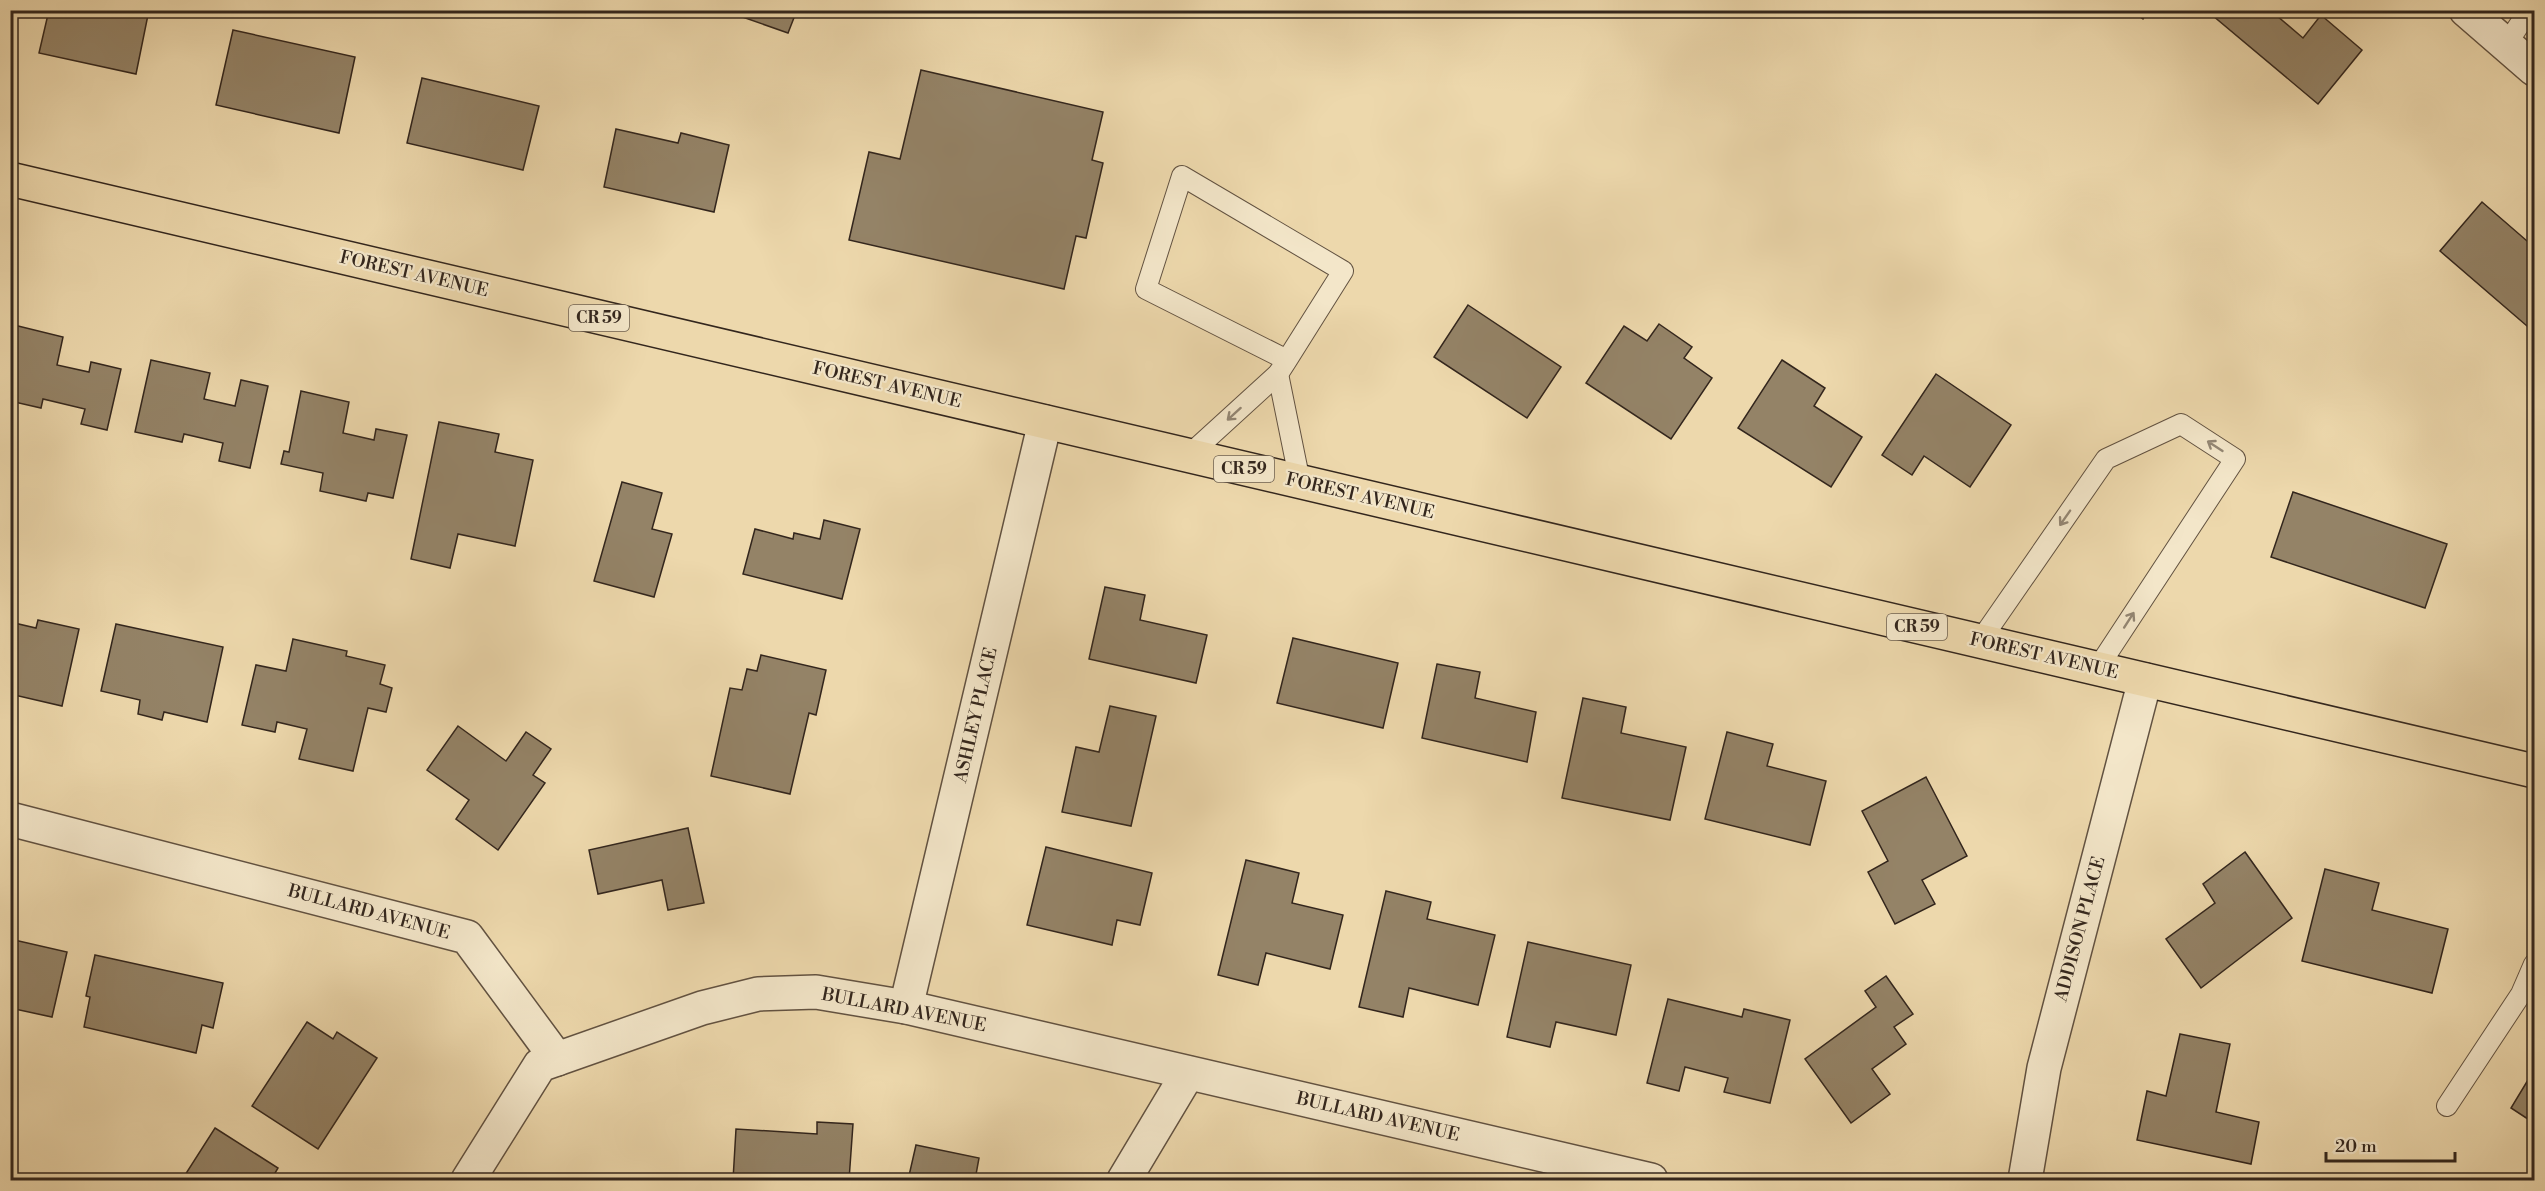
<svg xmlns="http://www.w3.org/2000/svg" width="2545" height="1191" viewBox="0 0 2545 1191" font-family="'Libre Bodoni',serif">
  <rect width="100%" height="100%" fill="#edd8ac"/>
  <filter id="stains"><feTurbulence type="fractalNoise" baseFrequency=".00333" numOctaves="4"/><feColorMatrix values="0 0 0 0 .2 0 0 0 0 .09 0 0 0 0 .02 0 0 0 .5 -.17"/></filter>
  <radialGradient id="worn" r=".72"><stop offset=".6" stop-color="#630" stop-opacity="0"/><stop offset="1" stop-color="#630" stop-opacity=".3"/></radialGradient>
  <g fill="#948367" stroke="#33261d" stroke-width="1.5">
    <polygon points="49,10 149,10 136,74 39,53"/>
    <polygon points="732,10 797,10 788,33 731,13"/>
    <polygon points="2130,10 2148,10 2143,19"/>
    <polygon points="2206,10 2270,10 2303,38 2321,15 2362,50 2318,104"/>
    <polygon points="233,30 355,57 339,133 216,105"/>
    <polygon points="921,70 1103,112 1092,160 1103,163 1086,238 1076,236 1064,289 849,240 869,152 900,159"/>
    <polygon points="422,78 539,106 523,170 407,143"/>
    <polygon points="616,129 678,143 681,133 729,145 714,212 604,187"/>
    <polygon points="2482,202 2534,247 2534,317 2527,326 2440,251"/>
    <polygon points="1468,305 1561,367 1527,418 1434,357"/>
    <polygon points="1659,324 1692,347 1684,358 1712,378 1671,439 1586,383 1624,326 1647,341"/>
    <polygon points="14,325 63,337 57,365 89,372 91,362 121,369 107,430 81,424 85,409 43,399 41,408 10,401 10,343"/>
    <polygon points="151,360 210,373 204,399 235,406 241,380 268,386 250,468 219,461 223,443 184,434 182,442 135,432"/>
    <polygon points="1782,360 1825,388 1814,406 1862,437 1831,487 1738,428"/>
    <polygon points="1936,374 2011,425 1970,487 1924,456 1912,475 1882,455"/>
    <polygon points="301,391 349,402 343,433 374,440 376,429 407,435 393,498 368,493 366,501 320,491 323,473 281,464 284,451 289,452"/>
    <polygon points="439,422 499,434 495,452 533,460 515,546 458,534 450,568 411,559"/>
    <polygon points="622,482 662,493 652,529 672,534 654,597 594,581"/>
    <polygon points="2293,492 2447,544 2425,608 2271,557"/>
    <polygon points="824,520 860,529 842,599 743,574 755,529 793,539 794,533 820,539"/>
    <polygon points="1105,587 1145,595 1140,620 1207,635 1196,683 1089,659"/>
    <polygon points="38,620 79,629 62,706 10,694 17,666 10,665 10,622 36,628"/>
    <polygon points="116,624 223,647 207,722 164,712 162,720 138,714 140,700 101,691"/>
    <polygon points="1293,638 1398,663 1383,728 1277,703"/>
    <polygon points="293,639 347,651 346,656 385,665 380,684 392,688 386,712 368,708 353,771 299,759 307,729 277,722 275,732 242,725 256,665 286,671"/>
    <polygon points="761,655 826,670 816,715 809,713 790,794 711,776 730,688 742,690 747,669 757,671"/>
    <polygon points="1437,664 1480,672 1475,698 1536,712 1527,762 1422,738"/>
    <polygon points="1583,698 1626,707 1621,733 1686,747 1670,820 1562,798"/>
    <polygon points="1110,706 1156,716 1131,826 1062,812 1076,747 1099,752"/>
    <polygon points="458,726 506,761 526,732 551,749 533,775 545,783 498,850 456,819 469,800 427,770"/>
    <polygon points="1727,732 1773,744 1767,766 1826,781 1810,845 1705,819"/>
    <polygon points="1926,777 1967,856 1922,880 1935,904 1895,924 1868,872 1888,861 1862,811"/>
    <polygon points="688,828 704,903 668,910 662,880 598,894 589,850"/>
    <polygon points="1046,847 1152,873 1140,925 1117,920 1112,945 1027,925"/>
    <polygon points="2245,852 2292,918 2201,988 2166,939 2215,903 2203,884"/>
    <polygon points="1246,860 1299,873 1292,903 1343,915 1330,969 1266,953 1258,985 1218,975"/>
    <polygon points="2325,869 2379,883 2372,910 2448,929 2432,993 2302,961"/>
    <polygon points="1386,891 1431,902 1427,919 1495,935 1478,1005 1409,988 1403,1017 1359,1007"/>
    <polygon points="10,939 67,952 52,1017 10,1008"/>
    <polygon points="1528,942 1631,965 1616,1035 1556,1022 1550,1047 1507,1037"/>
    <polygon points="95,955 223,983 213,1028 202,1025 196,1053 84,1027 90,997 86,996"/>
    <polygon points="1886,976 1913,1014 1894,1027 1906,1044 1872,1069 1890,1094 1851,1123 1805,1059 1876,1007 1865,991"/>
    <polygon points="1668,999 1742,1017 1744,1009 1790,1020 1770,1103 1724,1092 1728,1078 1685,1067 1679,1091 1647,1083"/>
    <polygon points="307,1022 333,1039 337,1032 377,1058 318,1149 252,1106"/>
    <polygon points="2180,1034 2230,1044 2216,1112 2259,1122 2251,1164 2137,1140 2147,1091 2166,1096"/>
    <polygon points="2534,1070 2534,1123 2511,1108"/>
    <polygon points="817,1122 853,1124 849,1180 733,1180 736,1129 817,1134"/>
    <polygon points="215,1128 278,1168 271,1180 193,1180 185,1175"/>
    <polygon points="916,1145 979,1158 975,1180 908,1180"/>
  </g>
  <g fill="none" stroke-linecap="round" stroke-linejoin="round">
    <defs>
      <g id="service">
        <polyline points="2506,45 2529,10"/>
        <polyline points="1278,374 1300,482"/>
        <polyline points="1188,456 1278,374 1287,360 1343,271 1182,176 1146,289 1287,360"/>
        <polyline points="1980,641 2106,459 2181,424 2235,459 2097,669"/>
        <polyline points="2447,1106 2521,994 2534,964"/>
      </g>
      <g id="minor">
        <polyline points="10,819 467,937 557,1059"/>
        <polyline points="906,1007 1045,422"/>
        <polyline points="468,1180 540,1065 702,1008 758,994 816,992 906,1007 1651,1180"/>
        <polyline points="1124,1180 1188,1073"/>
        <polyline points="2025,1180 2044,1068 2145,680"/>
      </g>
      <polyline id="tertiary" points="2466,10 2534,69"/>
      <polyline id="primary" points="10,179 2534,771"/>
    </defs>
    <use href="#service" stroke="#625241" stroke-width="22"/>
    <use href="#minor" stroke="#625241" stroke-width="36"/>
    <use href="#tertiary" stroke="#625241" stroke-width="36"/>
    <use href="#primary" stroke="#33261d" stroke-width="36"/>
    <use href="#service" stroke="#f3e6c9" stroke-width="20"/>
    <use href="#minor" stroke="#f3e6c9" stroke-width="33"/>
    <use href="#tertiary" stroke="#f3e6c9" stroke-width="33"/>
    <use href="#primary" stroke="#edd8ac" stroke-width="33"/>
  </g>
  <defs><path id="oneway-shaft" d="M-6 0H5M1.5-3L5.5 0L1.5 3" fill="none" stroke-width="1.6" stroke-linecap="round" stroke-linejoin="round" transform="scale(1.5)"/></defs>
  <g stroke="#938673">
    <use href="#oneway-shaft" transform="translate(1234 414) rotate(138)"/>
    <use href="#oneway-shaft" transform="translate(2215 446) rotate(-147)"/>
    <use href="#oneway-shaft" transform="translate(2065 518) rotate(125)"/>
    <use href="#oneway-shaft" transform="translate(2129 620) rotate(-57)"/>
  </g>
  <g text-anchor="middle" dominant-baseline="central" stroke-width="4.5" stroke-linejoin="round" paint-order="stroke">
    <g fill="#f3e6c9" stroke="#6d6051" stroke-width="1.5">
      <rect x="569" y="305" width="60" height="26" rx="4.5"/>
      <rect x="1214" y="456" width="60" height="26" rx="4.5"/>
      <rect x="1887" y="614" width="60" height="26" rx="4.5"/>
    </g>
    <g font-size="16" font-weight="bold" fill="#33261d">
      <text x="599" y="318">CR 59</text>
      <text x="1244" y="469">CR 59</text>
      <text x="1917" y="627">CR 59</text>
    </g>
    <g font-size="18" fill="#33261d" stroke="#f3e6c9">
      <text transform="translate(414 274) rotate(13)">FOREST AVENUE</text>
      <text transform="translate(887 385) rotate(13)">FOREST AVENUE</text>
      <text transform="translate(1360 496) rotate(13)">FOREST AVENUE</text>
      <text transform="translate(2044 656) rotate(13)">FOREST AVENUE</text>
      <text transform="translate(976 715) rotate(-77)">ASHLEY PLACE</text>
      <text transform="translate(369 912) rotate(15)">BULLARD AVENUE</text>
      <text transform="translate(2080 929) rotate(-75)">ADDISON PLACE</text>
      <text transform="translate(904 1010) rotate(11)">BULLARD AVENUE</text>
      <text transform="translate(1378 1117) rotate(13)">BULLARD AVENUE</text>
    </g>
  </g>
  <rect width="2545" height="1191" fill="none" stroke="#edd8ac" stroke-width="36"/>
  <rect x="12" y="12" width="2521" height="1167" fill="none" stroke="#33261d" stroke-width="3"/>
  <rect x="18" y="18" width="2509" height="1155" fill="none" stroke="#33261d" stroke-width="1.5"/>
  <path d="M2326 1152v9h129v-9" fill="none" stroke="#33261d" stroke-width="3"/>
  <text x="2335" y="1152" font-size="18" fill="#33261d" stroke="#f3e6c9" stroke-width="4.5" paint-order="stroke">20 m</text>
  <rect width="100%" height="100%" filter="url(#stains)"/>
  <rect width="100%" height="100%" fill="url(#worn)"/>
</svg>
